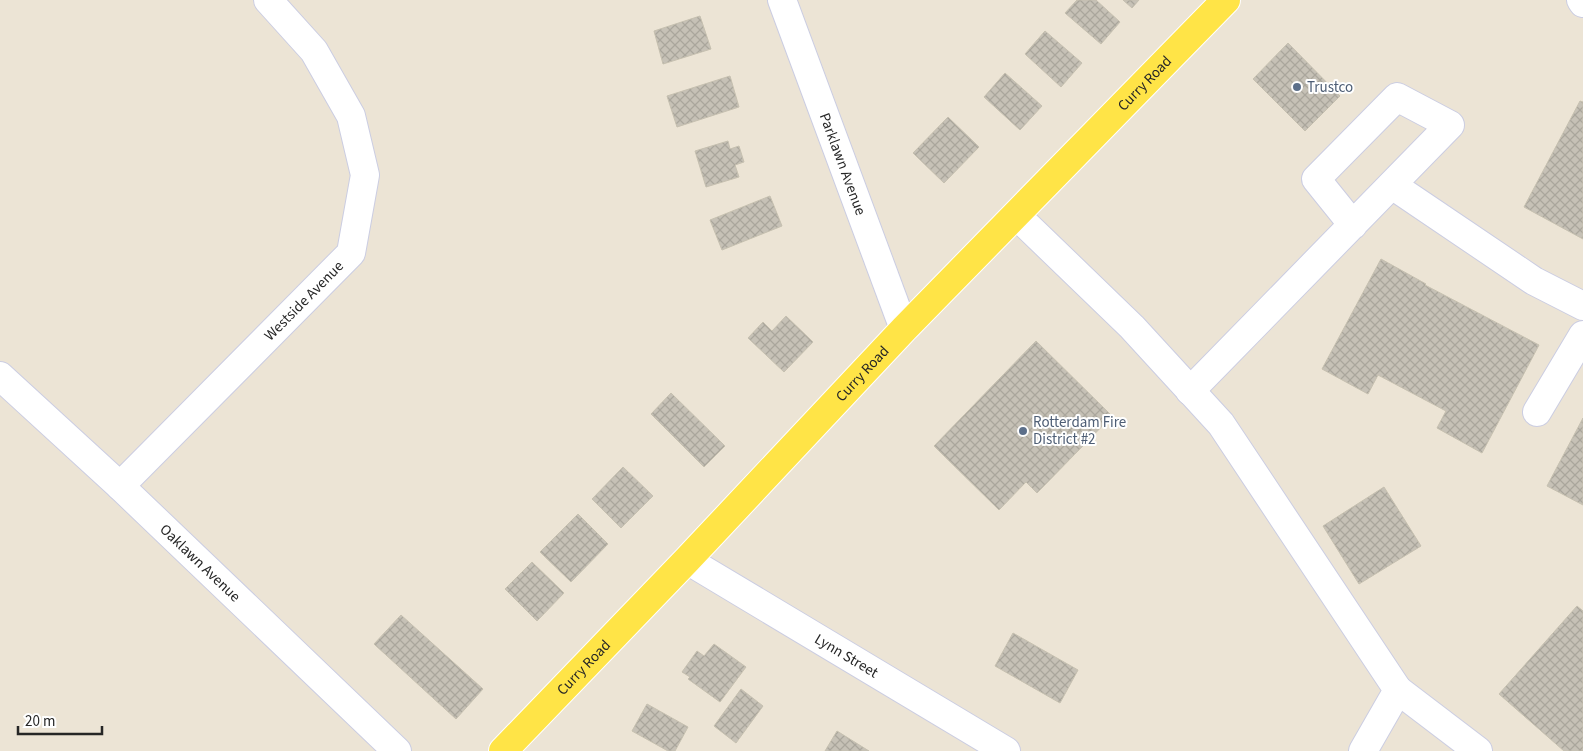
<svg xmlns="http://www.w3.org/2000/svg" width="1583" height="751" viewBox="0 0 1583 751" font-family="'Source Sans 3',sans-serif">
  <defs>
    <pattern id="building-cross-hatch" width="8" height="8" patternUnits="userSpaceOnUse" patternTransform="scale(1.25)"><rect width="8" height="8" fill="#c6c1b6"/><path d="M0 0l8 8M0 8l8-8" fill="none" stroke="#aaa69c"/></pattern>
  </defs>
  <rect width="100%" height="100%" fill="#ece4d5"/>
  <g fill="url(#building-cross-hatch)" stroke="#c6c0b0">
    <polygon points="1077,0 1096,0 1120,22 1101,44 1065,13"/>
    <polygon points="1123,0 1139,0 1132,8"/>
    <polygon points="700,16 711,49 663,64 654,31"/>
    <polygon points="1045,31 1082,63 1061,87 1025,54"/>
    <polygon points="1288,43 1340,96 1305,131 1253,79"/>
    <polygon points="1005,73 1042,106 1020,130 984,97"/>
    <polygon points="730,76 739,107 677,127 667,96"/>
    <polygon points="1580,101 1583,102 1583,239 1524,207"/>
    <polygon points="948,117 979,147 944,183 913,153"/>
    <polygon points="728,141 730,149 739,146 744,162 735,165 739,177 706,187 695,151"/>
    <polygon points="770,196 782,226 722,250 710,220"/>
    <polygon points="1381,259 1426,284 1425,285 1539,345 1482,453 1437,428 1446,411 1378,375 1368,394 1322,369"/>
    <polygon points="786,316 813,342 784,372 748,338 763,322 772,331"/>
    <polygon points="1036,341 1112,416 1037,493 1026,482 999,510 934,446"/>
    <polygon points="671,393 725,446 704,467 651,414"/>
    <polygon points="1583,418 1583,505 1547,486"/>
    <polygon points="623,467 653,496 621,528 592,499"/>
    <polygon points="1384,487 1421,546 1359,584 1323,526"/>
    <polygon points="578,514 608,544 571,582 540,552"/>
    <polygon points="532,562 564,593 537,621 505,589"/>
    <polygon points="1577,606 1583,611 1583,751 1564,751 1499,694"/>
    <polygon points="401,615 483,689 456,719 374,644"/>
    <polygon points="1013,633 1078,670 1060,703 995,666"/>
    <polygon points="714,644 746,667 720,702 688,679 690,677 682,672 697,651 704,656"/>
    <polygon points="741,689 763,706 736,743 714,726"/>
    <polygon points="647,704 688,727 675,751 668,751 632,731"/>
    <polygon points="837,731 869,751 825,751"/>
  </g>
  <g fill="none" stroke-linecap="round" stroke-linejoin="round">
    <defs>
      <g id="minor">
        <path id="s1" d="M782 0 904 329"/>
        <polyline points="1581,0 1583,3"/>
        <polyline points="1392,185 1534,281 1583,306"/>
        <polyline points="1016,215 1132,327 1221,424 1398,690 1363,751"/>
        <path id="s2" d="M0 376 120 486 397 751"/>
        <polyline points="1190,391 1450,125 1397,97 1316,179 1353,225"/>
        <polyline points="1537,412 1583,335"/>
        <path id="s3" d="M120 486 351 253 365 175 351 116 314 51 268 0"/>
        <path id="s4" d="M687 560 1006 751"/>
        <polyline points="1398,690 1478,751"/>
      </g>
      <g id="major">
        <path id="s5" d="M503 751 687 560 904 329 1226 0"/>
      </g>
    </defs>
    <use href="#minor" stroke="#cbcde2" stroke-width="30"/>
    <use href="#major" stroke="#fff" stroke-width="30"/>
    <use href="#minor" stroke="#fff" stroke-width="28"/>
    <use href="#major" stroke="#ffe447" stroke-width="28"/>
  </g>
  <g fill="#5c6f8a" stroke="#fff" stroke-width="2">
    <circle cx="1297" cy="87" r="5"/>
    <circle cx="1023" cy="431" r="5"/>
  </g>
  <g text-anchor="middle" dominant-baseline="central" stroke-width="4" stroke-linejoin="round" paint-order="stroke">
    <g font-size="15" fill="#262626" stroke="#fff">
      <text stroke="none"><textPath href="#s5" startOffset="926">Curry Road</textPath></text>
      <text stroke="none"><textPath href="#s1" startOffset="175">Parklawn Avenue</textPath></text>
      <text stroke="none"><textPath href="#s3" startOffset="261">Westside Avenue</textPath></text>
      <text stroke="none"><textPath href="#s5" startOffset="521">Curry Road</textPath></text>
      <text stroke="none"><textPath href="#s2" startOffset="274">Oaklawn Avenue</textPath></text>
      <text stroke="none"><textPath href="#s4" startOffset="186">Lynn Street</textPath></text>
      <text stroke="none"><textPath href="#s5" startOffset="116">Curry Road</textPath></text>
    </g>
    <g font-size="15" fill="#4e5e75" stroke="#fff" text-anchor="start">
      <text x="1307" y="87">Trustco</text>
      <text x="1033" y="422">Rotterdam Fire<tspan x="1033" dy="17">District #2</tspan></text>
    </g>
  </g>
  <path d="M18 726v8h84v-8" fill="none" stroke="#262626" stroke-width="2.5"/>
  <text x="25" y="726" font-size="15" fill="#262626" stroke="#ffffff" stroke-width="4" paint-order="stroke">20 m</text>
</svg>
